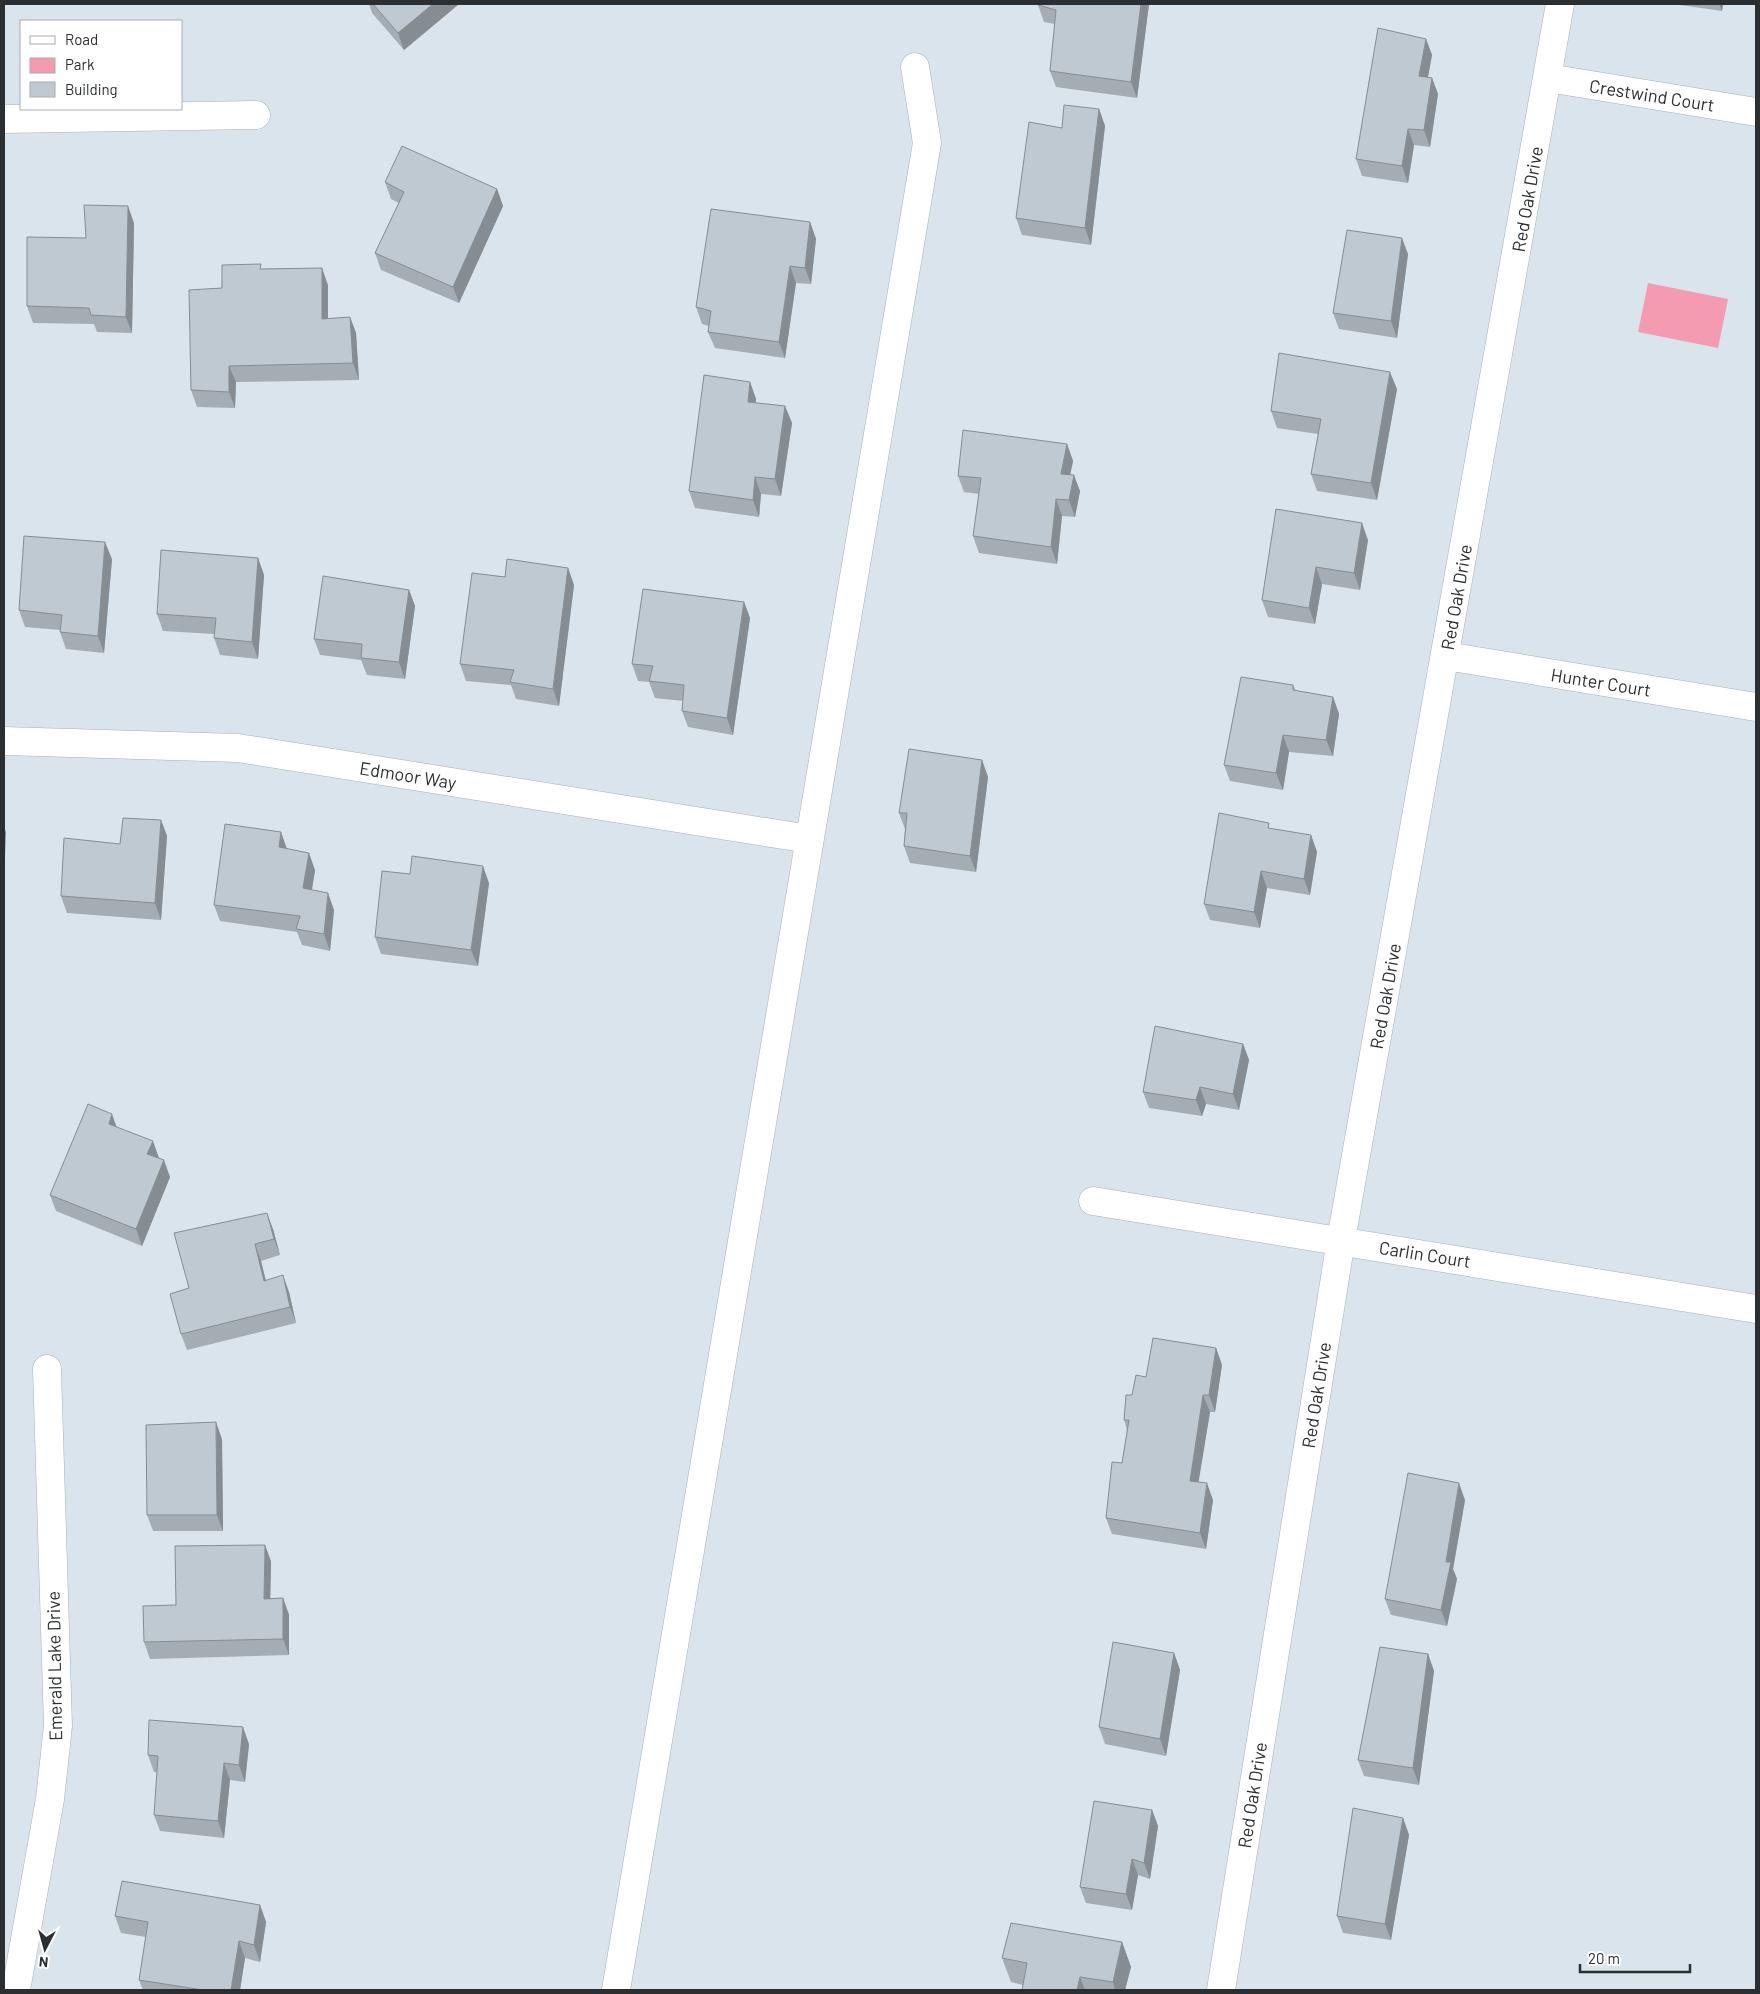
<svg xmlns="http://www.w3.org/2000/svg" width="1760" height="1994" viewBox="0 0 1760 1994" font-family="Barlow,sans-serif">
  <rect width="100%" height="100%" fill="#d9e4ec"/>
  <polygon fill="#f59bb1" points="1648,283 1728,299 1718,348 1638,332"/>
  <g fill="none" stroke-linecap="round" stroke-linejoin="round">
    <defs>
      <g id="minor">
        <polyline points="1548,78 1756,112"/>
        <polyline points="4,119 256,115"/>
        <polyline points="1446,656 1756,707"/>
        <polyline points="4,741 238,748 809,839"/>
        <polyline points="1093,1201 1756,1309"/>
        <polyline points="16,1990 50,1799 58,1726 47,1369"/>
        <polyline points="616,1990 927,143 915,67"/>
        <polyline points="1221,1990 1341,1240 1560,4"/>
      </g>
    </defs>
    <use href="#minor" stroke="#a6b0b8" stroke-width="29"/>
    <use href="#minor" stroke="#fff" stroke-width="28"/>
  </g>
  <g fill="#a4adb4">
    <polygon points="369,4 459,4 404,50 372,13"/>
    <polygon points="1149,4 1137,98 1056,87 1050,71 1055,24 1044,22 1038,5"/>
    <polygon points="1673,4 1723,4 1722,11"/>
    <polygon points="1426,39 1432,55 1428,77 1432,78 1438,94 1430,147 1414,145 1408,183 1362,176 1356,159"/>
    <polygon points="1099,109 1105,126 1091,245 1022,235 1016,218 1062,128"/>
    <polygon points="385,182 497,189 503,206 459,303 381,270 375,253 399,203 391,199"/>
    <polygon points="810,222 816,239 811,284 796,283 785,358 715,348 708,332 709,326 702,324 696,307"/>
    <polygon points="134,223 132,333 97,332 94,324 33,323 27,306 86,238"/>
    <polygon points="1408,254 1397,338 1339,329 1333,313"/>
    <polygon points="263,269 328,285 328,319 350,317 356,333 359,380 236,382 235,408 197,407 191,390 222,288"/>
    <polygon points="750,382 756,399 755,403 785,406 792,423 781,496 761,494 759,517 695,508 689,491"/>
    <polygon points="1397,389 1377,500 1317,491 1311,474 1318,434 1277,428 1271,411"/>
    <polygon points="1067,444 1073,461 1070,475 1080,491 1075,517 1062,516 1057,564 979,553 973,536 979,494 964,492 958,476"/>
    <polygon points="1276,509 1368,540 1360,590 1322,584 1315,624 1268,617 1262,600"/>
    <polygon points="258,558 264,575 258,659 220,655 214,638 214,634 163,631 157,614"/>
    <polygon points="112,559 104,653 66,649 60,632 60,630 25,627 19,610"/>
    <polygon points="568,568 574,585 559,706 516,699 511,685 466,681 460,664 505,577"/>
    <polygon points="409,590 415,606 405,679 367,675 361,660 320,655 314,639"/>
    <polygon points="744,602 750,618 733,735 688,727 682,711 683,701 655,698 649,682 638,681 632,664"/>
    <polygon points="1293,685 1296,691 1333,697 1339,714 1333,756 1289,752 1283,790 1230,781 1224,765"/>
    <polygon points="982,760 988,777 976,872 910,863 904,846 905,829 899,813"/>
    <polygon points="161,820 167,836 161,920 67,913 61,896 120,844"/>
    <polygon points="1271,829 1311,835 1317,852 1310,895 1267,888 1260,928 1210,920 1204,904"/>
    <polygon points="287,849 315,870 312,890 334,910 330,951 302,945 297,932 220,921 214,905"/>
    <polygon points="489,883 478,966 381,954 375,937"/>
    <polygon points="1243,1044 1249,1060 1239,1110 1206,1104 1202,1116 1149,1108 1143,1092"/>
    <polygon points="117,1127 159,1158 170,1177 142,1246 56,1211 50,1195"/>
    <polygon points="273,1229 280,1255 261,1261 266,1281 289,1292 296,1323 187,1350 181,1334 189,1288"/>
    <polygon points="1216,1348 1222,1365 1215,1412 1210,1412 1198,1482 1213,1500 1206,1549 1112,1534 1106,1518 1122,1463 1127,1430 1124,1420 1132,1395 1146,1377"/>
    <polygon points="222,1439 223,1531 153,1531 147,1515"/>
    <polygon points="1465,1500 1453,1569 1457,1579 1447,1626 1391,1615 1385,1599"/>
    <polygon points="271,1561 270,1598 283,1598 289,1615 289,1655 150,1659 144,1642 176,1605"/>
    <polygon points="1174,1653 1180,1670 1166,1756 1105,1744 1099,1727"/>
    <polygon points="1428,1654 1434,1671 1419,1785 1364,1776 1358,1760"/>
    <polygon points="249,1744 245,1782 230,1780 224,1838 160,1831 154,1815 157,1772 154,1772 148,1755"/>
    <polygon points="1152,1810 1158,1826 1150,1879 1138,1875 1132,1910 1086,1903 1080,1887"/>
    <polygon points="1403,1818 1409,1835 1391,1940 1343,1933 1337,1916"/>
    <polygon points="260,1905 266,1922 260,1962 245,1958 240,1990 143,1990 139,1980 146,1937 121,1933 115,1916"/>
    <polygon points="1122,1942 1131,1967 1125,1990 1022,1990 1023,1985 1011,1982 1002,1958"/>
  </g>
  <g fill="#868d92">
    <polygon points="433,4 459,4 404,50 398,33"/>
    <polygon points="1141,4 1149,4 1137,98 1131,82"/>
    <polygon points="1719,4 1723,4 1722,11"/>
    <polygon points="1426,39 1432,55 1425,93 1419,76"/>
    <polygon points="1432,78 1438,94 1430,147 1424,130"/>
    <polygon points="1099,109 1105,126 1091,245 1085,228"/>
    <polygon points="1408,129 1414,145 1408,183 1402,166"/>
    <polygon points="497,189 503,206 459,303 453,287"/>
    <polygon points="128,206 134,223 132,333 126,317"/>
    <polygon points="810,222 816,239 811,284 805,268"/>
    <polygon points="1402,238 1408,254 1397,338 1391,321"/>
    <polygon points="790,266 796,283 785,358 779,342"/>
    <polygon points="322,268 328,285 328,336 322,319"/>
    <polygon points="350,317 356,333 359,380 353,363"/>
    <polygon points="229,366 236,382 235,408 229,392"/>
    <polygon points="1390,372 1397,389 1377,500 1371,483"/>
    <polygon points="750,382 756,399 754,419 748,402"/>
    <polygon points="785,406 792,423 781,496 775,479"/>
    <polygon points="1067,444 1073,461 1067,490 1061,474"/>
    <polygon points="1074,475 1080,491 1075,517 1069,500"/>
    <polygon points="755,477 761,494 759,517 753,500"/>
    <polygon points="1056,499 1062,516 1057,564 1051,547"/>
    <polygon points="1362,523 1368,540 1360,590 1354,573"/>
    <polygon points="105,542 112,559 104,653 98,636"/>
    <polygon points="258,558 264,575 258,659 252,642"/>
    <polygon points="1316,567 1322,584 1315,624 1309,608"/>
    <polygon points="568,568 574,585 559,706 553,689"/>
    <polygon points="409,590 415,606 405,679 399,662"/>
    <polygon points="744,602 750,618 733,735 727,718"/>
    <polygon points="1333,697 1339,714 1333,756 1326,740"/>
    <polygon points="1283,735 1289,752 1283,790 1276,773"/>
    <polygon points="982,760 988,777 976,872 970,856"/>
    <polygon points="161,820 167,836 161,920 155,903"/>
    <polygon points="4,827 6,832 4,882"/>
    <polygon points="281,832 287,849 279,847"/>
    <polygon points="1311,835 1317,852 1310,895 1304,879"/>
    <polygon points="309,853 315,870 309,905 303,888"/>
    <polygon points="483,866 489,883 478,966 471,950"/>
    <polygon points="1261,871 1267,888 1260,928 1254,912"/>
    <polygon points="328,893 334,910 330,951 324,934"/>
    <polygon points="1243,1044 1249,1060 1239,1110 1233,1094"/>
    <polygon points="1200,1087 1206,1104 1202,1116 1196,1100"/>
    <polygon points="112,1114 118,1131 109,1124"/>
    <polygon points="153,1141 159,1158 153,1170 147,1154"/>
    <polygon points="164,1160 170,1177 142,1246 136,1229"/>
    <polygon points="267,1213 273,1229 280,1255 274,1239"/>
    <polygon points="255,1244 261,1261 270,1298 264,1281"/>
    <polygon points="283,1275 289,1292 296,1323 290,1307"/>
    <polygon points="1216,1348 1222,1365 1215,1412 1209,1395"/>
    <polygon points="1203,1395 1210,1412 1196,1498 1190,1481"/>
    <polygon points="216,1422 222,1439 223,1531 217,1515"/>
    <polygon points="1207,1483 1213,1500 1206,1549 1200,1533"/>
    <polygon points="1459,1483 1465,1500 1453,1569 1457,1579 1447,1626 1441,1610 1446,1562"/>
    <polygon points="265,1545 271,1561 270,1615 264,1599"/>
    <polygon points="283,1598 289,1615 289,1655 283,1639"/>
    <polygon points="1174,1653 1180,1670 1166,1756 1160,1739"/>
    <polygon points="1428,1654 1434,1671 1419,1785 1413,1768"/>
    <polygon points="243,1727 249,1744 245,1782 239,1765"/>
    <polygon points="224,1763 230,1780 224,1838 218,1821"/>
    <polygon points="1152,1810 1158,1826 1150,1879 1144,1863"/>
    <polygon points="1403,1818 1409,1835 1391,1940 1385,1924"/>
    <polygon points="1132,1859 1138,1875 1132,1910 1126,1894"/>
    <polygon points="260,1905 266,1922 260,1962 254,1945"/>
    <polygon points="239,1941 245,1958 240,1990 231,1990"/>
    <polygon points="1122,1942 1131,1967 1125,1990 1115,1990 1113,1982"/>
    <polygon points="1080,1977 1085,1990 1077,1990"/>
  </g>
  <g fill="#bfc9d1" stroke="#868d92">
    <polygon points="373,4 433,4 398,33"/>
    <polygon points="1039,4 1141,4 1131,82 1050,71 1056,10 1038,5"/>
    <polygon points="1378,28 1426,39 1419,76 1432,78 1424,130 1408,129 1402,166 1356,159"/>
    <polygon points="1064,105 1099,109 1085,228 1016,218 1029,122 1062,128"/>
    <polygon points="402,146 497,189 453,287 375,253 404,192 385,182"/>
    <polygon points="84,205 128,206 126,317 91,315 89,308 27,306 27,237 86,238"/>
    <polygon points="711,209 810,222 805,268 790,266 779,342 708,332 711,311 696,307"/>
    <polygon points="1347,230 1402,238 1391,321 1333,313"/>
    <polygon points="261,264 260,269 322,268 322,319 350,317 353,363 229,366 229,392 191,390 189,290 222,288 222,265"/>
    <polygon points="1279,353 1390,372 1371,483 1311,474 1321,419 1271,411"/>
    <polygon points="704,375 750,382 748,402 785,406 775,479 755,477 753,500 689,491"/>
    <polygon points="963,430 1067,444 1061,474 1074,475 1069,500 1056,499 1051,547 973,536 981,478 958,476"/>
    <polygon points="1276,509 1362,523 1354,573 1316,567 1309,608 1262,600"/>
    <polygon points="24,536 105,542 98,636 60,632 62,615 19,610"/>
    <polygon points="161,550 258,558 252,642 214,638 216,618 157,614"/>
    <polygon points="507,559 568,568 553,689 510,682 514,670 460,664 472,573 505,577"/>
    <polygon points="323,576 409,590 399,662 361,658 362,644 314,639"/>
    <polygon points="643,589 744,602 727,718 682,711 684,685 649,681 653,666 632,664"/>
    <polygon points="1241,677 1293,685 1293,690 1333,697 1326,740 1283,735 1276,773 1224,765"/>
    <polygon points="909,749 982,760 970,856 904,846 907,813 899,813"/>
    <polygon points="1219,813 1269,823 1268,828 1311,835 1304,879 1261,871 1254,912 1204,904"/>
    <polygon points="123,818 161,820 155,903 61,896 64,838 120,844"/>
    <polygon points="225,824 281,832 279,847 309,853 303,888 328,893 324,934 296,929 300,916 214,905"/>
    <polygon points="412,856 483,866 471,950 375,937 382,871 410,874"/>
    <polygon points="1155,1026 1243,1044 1233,1094 1200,1087 1196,1100 1143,1092"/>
    <polygon points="88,1104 112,1114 109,1124 153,1141 147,1154 164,1160 136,1229 50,1195"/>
    <polygon points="267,1213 274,1239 255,1244 264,1281 283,1275 290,1307 181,1334 170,1294 189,1288 174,1233"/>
    <polygon points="1153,1338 1216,1348 1209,1395 1203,1395 1190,1481 1207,1483 1200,1533 1106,1518 1112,1462 1122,1463 1129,1420 1124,1420 1126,1395 1132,1395 1136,1375 1146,1377"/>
    <polygon points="216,1422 217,1515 147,1515 146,1425"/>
    <polygon points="1408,1473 1459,1483 1446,1562 1451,1562 1441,1610 1385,1599"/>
    <polygon points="265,1545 264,1599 283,1598 283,1639 144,1642 143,1606 176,1605 175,1546"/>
    <polygon points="1113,1642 1174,1653 1160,1739 1099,1727"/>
    <polygon points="1380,1647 1428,1654 1413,1768 1358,1760"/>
    <polygon points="149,1720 243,1727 239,1765 224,1763 218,1821 154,1815 158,1756 148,1755"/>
    <polygon points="1094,1801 1152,1810 1144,1863 1132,1859 1126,1894 1080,1887"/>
    <polygon points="1353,1808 1403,1818 1385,1924 1337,1916"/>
    <polygon points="122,1881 260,1905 254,1945 239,1941 231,1990 203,1990 139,1980 148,1922 115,1916"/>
    <polygon points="1011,1923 1122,1942 1113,1982 1080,1977 1077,1990 1022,1990 1027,1963 1002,1958"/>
  </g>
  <g text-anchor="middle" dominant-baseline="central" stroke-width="4" stroke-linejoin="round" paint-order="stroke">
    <g font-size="18" fill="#2b2f32" stroke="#fff">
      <text transform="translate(1652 95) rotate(9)">Crestwind Court</text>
      <text transform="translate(1527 199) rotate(-80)">Red Oak Drive</text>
      <text transform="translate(1456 597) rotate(-80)">Red Oak Drive</text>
      <text transform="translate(1601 682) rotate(9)">Hunter Court</text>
      <text transform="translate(408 775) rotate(9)">Edmoor Way</text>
      <text transform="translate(1385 996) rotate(-80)">Red Oak Drive</text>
      <text transform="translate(1425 1254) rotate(9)">Carlin Court</text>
      <text transform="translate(1316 1395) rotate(-81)">Red Oak Drive</text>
      <text transform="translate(54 1666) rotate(-91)">Emerald Lake Drive</text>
      <text transform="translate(1252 1795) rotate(-81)">Red Oak Drive</text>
    </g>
  </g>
  <rect width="1760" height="1994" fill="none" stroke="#2b2f32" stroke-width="10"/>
  <rect x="20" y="20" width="162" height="90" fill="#ffffff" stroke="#aaacad"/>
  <rect x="30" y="36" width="25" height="8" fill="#ffffff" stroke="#aaacad"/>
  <text x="65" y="45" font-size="15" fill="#2b2f32">Road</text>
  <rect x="30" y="58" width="25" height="15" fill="#f59bb1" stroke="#aaacad"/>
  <text x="65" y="70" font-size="15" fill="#2b2f32">Park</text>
  <rect x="30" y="82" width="25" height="15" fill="#bfc9d1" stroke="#aaacad"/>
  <text x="65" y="95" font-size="15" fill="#2b2f32">Building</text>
  <g transform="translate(45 1949) rotate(186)" stroke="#ffffff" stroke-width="4" paint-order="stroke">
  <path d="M0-4L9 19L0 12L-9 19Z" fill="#2b2f32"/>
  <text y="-8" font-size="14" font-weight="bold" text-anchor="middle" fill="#2b2f32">N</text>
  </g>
  <path d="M1580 1964v8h110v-8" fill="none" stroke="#2b2f32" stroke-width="2.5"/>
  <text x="1588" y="1964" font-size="15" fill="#2b2f32" stroke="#ffffff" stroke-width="4" paint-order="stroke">20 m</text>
</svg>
